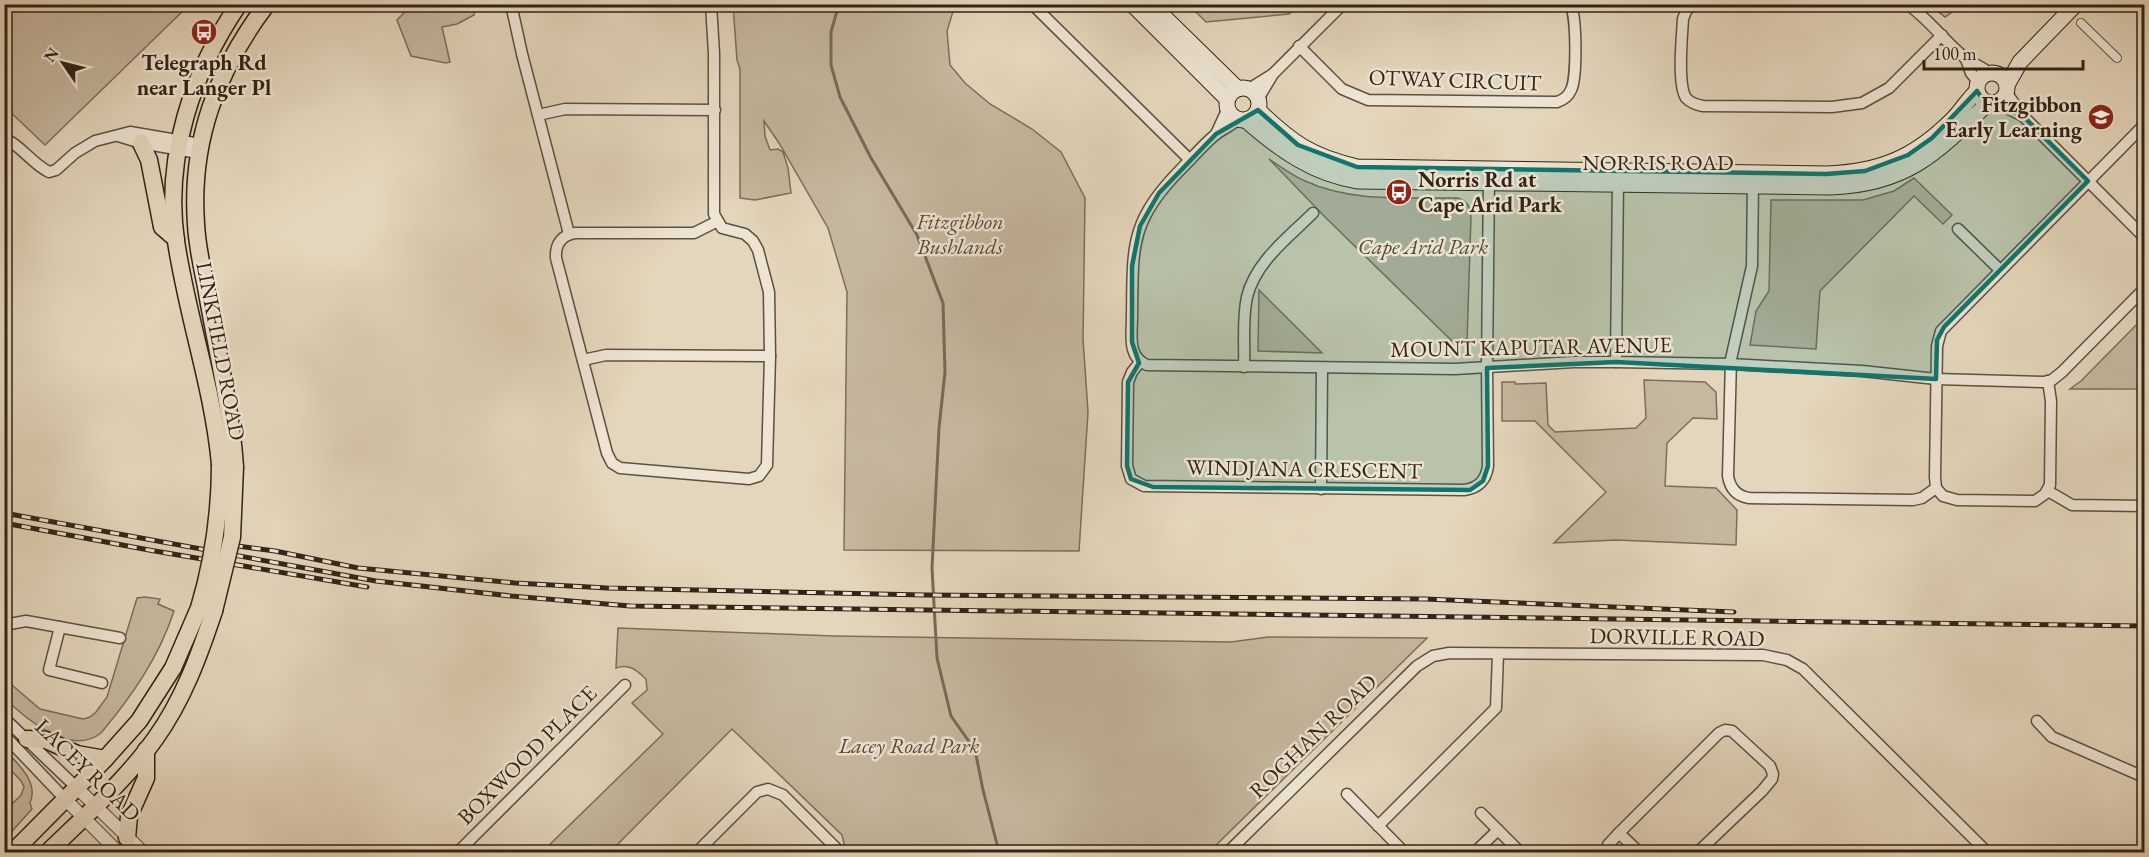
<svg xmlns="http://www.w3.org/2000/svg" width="2149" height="857" viewBox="0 0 2149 857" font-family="'EB Garamond',serif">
  <rect width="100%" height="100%" fill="#e4d6bc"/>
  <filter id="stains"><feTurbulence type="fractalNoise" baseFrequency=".00333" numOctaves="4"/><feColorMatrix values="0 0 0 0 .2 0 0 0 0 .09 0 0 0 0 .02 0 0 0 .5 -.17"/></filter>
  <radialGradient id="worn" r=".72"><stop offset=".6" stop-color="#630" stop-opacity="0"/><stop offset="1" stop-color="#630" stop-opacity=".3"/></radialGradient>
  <g fill="#c6b8a0" stroke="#7c6e5b" stroke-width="1.5">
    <polygon points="4,5 5,4 189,5 45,145 5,107"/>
    <polygon points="412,5 475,5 474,15 457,24 442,27 450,62 446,63 411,56 397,20"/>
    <polygon points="733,5 955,5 947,31 950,65 965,83 990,104 1032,129 1061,152 1085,198 1083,339 1088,412 1079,551 844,550 847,292 828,228 779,143 764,121 765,136 770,150 778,149 783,152 788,168 791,193 755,200 740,198 740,69 737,60"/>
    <polygon points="1189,5 1302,5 1289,14 1206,22"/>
    <polygon points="1930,5 1962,5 1945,17"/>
    <path d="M1269 159C1281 167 1293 176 1305 181 1353 203 1407 197 1458 198 1468 202 1470 207 1471 217L1467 342 1454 343 1325 217Z"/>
    <polygon points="1914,178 1952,215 1943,224 1914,196 1820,291 1816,349 1750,345 1756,311 1769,291 1771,200 1863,200 1894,191"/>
    <polygon points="1259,290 1322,353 1258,351"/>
    <polygon points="2144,317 2144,389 2070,389 2081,381"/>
    <polygon points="1644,380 1705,382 1716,392 1717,419 1693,418 1667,443 1665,486 1716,488 1737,510 1736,545 1616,540 1554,543 1606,492 1535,421 1502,421 1502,382 1515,382 1515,384 1546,383 1548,425 1555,432 1636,428 1646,418"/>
    <path d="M145 597 160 599 158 604 174 611C159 657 132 696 101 733 70 757 28 720 5 699V695L12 685 40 709 83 719 90 717 96 712 107 697 137 598Z"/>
    <path d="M618 628 834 636 1231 642 1268 637 1427 638 1209 852H846L842 835 732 729 610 852H542L663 734 632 703 647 690 646 679C637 671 630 663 616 668Z"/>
    <path d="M5 750C18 764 39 782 30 803L32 809 5 839V811L21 795 24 787 21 781 5 764Z"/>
  </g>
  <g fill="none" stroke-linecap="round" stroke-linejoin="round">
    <polyline stroke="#786a58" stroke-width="3" points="839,4 831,32 831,65 840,97 871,158 917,235 943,303 945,372 939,428 932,568 937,658 951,716 975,750 983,790 999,852"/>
    <defs>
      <polyline id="pedestrian" points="2081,23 2117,58"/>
      <g id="minor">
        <polyline points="511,4 522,54 569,234"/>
        <path d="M711 4 714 54V214L722 228 745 234 753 241 758 250 769 292 770 356 767 465 759 476 749 479 620 468 612 463 607 453 556 258C555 244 562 235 575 233H694L716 222"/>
        <polyline points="1032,4 1190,160"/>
        <path d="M1693 4 1686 11 1683 19C1682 37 1677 84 1686 98 1691 103 1697 105 1703 106L1832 107 1862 103 1889 88 1942 35"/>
        <path d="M1907 4C1929 19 1944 41 1964 57 1972 64 1982 66 1989 73"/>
        <path d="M1299 46 1342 89 1368 100 1557 102C1563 100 1568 97 1571 90 1577 79 1577 15 1570 4"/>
        <polyline points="1966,59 1971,73 1978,82"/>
        <polyline points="1249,89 1273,74"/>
        <polyline points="2006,92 2023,116 2144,237"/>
        <polyline points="1258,99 1273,74 1343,4"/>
        <polyline points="1996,103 2023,116"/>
        <polyline points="538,115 565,109 715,110"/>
        <path d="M1237 120C1230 127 1222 129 1215 135 1203 145 1193 157 1182 168 1129 222 1133 246 1132 317 1132 335 1127 357 1147 365L1455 369 1574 362H1616L1730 364 1862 371 1936 379 2044 382 2052 380 2062 372 2144 289"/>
        <polyline points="1216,134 1227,110"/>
        <polyline points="118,136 141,143 198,153"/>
        <path d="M4 138C22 146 31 163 49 172L56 170 75 153 95 141 130 132 200 144"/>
        <path d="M1753 181 1752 266 1731 359 1728 476C1730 488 1736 496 1749 498L1913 500 1922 498 1936 488 1943 496 1957 500 2035 501 2045 494 2050 485 2051 401 2048 381"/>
        <polyline points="1958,229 2000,270"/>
        <polyline points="583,360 606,355 770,356"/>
        <path d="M1140 362 1132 372 1128 382 1127 466 1131 479 1144 486 1464 490C1479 488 1486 480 1488 466L1487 368 1489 176"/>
        <polyline points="1616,362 1618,179"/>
        <path d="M1244 367C1245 345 1242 319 1247 297 1255 262 1289 237 1313 213"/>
        <polyline points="1936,488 1935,477 1937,346 1941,331 2144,125"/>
        <polyline points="1321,489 1322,368"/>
        <polyline points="2048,491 2072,505 2144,506"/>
        <polyline points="4,625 26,621 120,638"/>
        <polyline points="60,627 49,670 102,683"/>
        <polyline points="4,718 76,787"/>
        <polyline points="2037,721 2052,737 2144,777"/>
        <polyline points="4,735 65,799"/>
        <polyline points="1347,794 1402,850"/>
        <polyline points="1481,813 1520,852"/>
        <polyline points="1378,826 1496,708 1498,654"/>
        <polyline points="1608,845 1619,833"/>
        <polyline points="458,852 625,685"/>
        <polyline points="697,852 757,792 768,789 783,795 840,852"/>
        <polyline points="1228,852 1417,666 1433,656 1449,653 1763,655 1787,660 1803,669 1987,852"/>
        <polyline points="1475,852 1498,830"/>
        <polyline points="1639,852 1619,833 1719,733 1725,730 1732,731 1770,766 1773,774 1772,779 1762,791 1698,852"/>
      </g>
      <g id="tertiary">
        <polyline points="76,787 143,852"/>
        <polyline points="65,799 118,852"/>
      </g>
      <g id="secondary">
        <polyline points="1132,4 1227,99"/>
        <polyline points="1151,4 1238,89"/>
        <circle cx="1992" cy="88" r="15"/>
        <polyline points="2007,85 2020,62 2076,4"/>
        <circle cx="1243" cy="104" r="16"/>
        <path d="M1258 110C1292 143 1311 156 1357 167L1826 174C1880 172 1914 158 1953 119 1962 110 1968 99 1977 91"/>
        <path d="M1247 121C1280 150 1313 174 1358 181L1830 187C1906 185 1937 153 1988 103"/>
      </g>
      <g id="primary">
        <polyline points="141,143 149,160 162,227 176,239"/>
        <path d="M220 464C213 388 187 316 176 241 164 158 192 72 239 4"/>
        <path d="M235 467C231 407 216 347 206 287 202 267 197 246 196 224 190 141 217 70 267 4"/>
        <polyline points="27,739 46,740 77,754 105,759"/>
        <polyline points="127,838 129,816 146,778 146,750"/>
        <polyline points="13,852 105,759 139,721 173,668 199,608"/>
        <path d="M48 852C85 816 125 781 155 739 183 700 199 656 214 611"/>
      </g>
    </defs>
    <use href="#pedestrian" stroke="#5e5040" stroke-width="10"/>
    <use href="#minor" stroke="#5e5040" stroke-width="13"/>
    <use href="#tertiary" stroke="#5e5040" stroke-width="14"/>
    <use href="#secondary" stroke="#312416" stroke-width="17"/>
    <use href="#primary" stroke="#312416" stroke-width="19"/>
    <use href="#pedestrian" stroke="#ede4d3" stroke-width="8"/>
    <use href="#minor" stroke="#ede4d3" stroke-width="10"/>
    <use href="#tertiary" stroke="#ede4d3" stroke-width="12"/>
    <use href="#secondary" stroke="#ede4d3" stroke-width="15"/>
    <use href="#primary" stroke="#e4d6bc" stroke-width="16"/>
    <defs>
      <g id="rail">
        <polyline points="4,513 376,581 511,596 630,606 2144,626"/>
        <polyline points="4,523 149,550 367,587"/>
        <polyline points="216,543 275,551 358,568 515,583 607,588 924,595 1425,599 1734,612"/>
      </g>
    </defs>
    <use href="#rail" stroke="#312416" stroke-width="5"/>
    <use href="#rail" stroke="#ede4d3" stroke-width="3" stroke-dasharray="9" stroke-linecap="butt"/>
    <defs>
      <g id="primary-bridge">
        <path d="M199 608C213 561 220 514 220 464"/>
        <polyline points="214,611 232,537 235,467"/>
      </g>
    </defs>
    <use href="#primary-bridge" stroke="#312416" stroke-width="19" stroke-linecap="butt"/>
    <use href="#primary-bridge" stroke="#e4d6bc" stroke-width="16"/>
  </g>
  <path fill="#0f766e" fill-opacity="0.2" stroke="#0f766e" stroke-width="4.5" stroke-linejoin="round" d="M1977 91 1984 101 2023 116 2088 181 1944 327 1937 340 1936 379 1616 362 1487 368 1488 466 1483 481 1470 490 1153 487 1131 479 1127 466 1128 382 1139 363 1132 342V266L1140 226 1159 193 1216 134 1258 110 1298 145 1357 167 1826 174 1865 171 1908 155 1932 138Z"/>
  <defs>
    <symbol id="bus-disc" viewBox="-11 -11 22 22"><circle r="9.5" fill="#8f2418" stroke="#ede4d3"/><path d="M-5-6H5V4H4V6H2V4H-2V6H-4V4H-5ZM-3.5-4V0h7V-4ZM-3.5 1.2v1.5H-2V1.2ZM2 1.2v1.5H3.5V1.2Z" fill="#fff"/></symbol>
    <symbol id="school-disc" viewBox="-11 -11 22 22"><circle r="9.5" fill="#8f2418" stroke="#ede4d3"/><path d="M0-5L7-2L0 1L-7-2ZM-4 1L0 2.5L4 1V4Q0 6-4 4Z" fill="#fff"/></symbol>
  </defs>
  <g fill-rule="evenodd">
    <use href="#bus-disc" x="189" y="17" width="30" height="30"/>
    <use href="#school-disc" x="2086" y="102" width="30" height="30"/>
    <use href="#bus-disc" x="1384" y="177" width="30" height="30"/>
  </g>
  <g text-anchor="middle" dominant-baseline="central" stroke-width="5" stroke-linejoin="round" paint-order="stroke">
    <g font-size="22" font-weight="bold" fill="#312416" stroke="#ede4d3">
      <text x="204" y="62">Telegraph Rd<tspan x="204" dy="25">near Langer Pl</tspan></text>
      <text x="2082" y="104" text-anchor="end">Fitzgibbon<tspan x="2082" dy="25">Early Learning</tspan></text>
      <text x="1418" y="179" text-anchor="start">Norris Rd at<tspan x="1418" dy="25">Cape Arid Park</tspan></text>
    </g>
    <g font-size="22" fill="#312416" stroke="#ede4d3">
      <text transform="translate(1455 80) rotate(2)">OTWAY CIRCUIT</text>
      <text x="1658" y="162">NORRIS ROAD</text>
      <text transform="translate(1531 347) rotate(-1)">MOUNT KAPUTAR AVENUE</text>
      <text transform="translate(221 351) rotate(79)">LINKFIELD ROAD</text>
      <text transform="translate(1304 469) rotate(1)">WINDJANA CRESCENT</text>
      <text transform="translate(1677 637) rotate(1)">DORVILLE ROAD</text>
      <text transform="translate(1313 736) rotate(-44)">ROGHAN ROAD</text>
      <text transform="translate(527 755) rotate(-45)">BOXWOOD PLACE</text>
      <text transform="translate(88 770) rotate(44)">LACEY ROAD</text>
    </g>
    <g font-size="22" font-style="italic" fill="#564938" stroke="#ede4d3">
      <text x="960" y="221">Fitzgibbon<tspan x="960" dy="25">Bushlands</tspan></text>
      <text x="1423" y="246">Cape Arid Park</text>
      <text x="909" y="745">Lacey Road Park</text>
    </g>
  </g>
  <rect width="2149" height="857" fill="none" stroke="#e4d6bc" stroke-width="24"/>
  <rect x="6" y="6" width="2137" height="845" fill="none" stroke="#312416" stroke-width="3"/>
  <rect x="12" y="12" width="2125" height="833" fill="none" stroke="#312416" stroke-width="1.5"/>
  <g transform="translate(63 63) rotate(305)" stroke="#ede4d3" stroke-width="4.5" paint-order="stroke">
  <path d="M0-4.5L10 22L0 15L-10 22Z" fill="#312416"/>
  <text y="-9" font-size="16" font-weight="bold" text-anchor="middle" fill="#312416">N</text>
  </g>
  <path d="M1924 60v9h159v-9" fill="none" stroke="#312416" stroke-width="3"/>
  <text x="1933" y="60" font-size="18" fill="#312416" stroke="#ede4d3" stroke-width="4.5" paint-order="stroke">100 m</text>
  <rect width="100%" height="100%" filter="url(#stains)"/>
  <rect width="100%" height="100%" fill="url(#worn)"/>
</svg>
